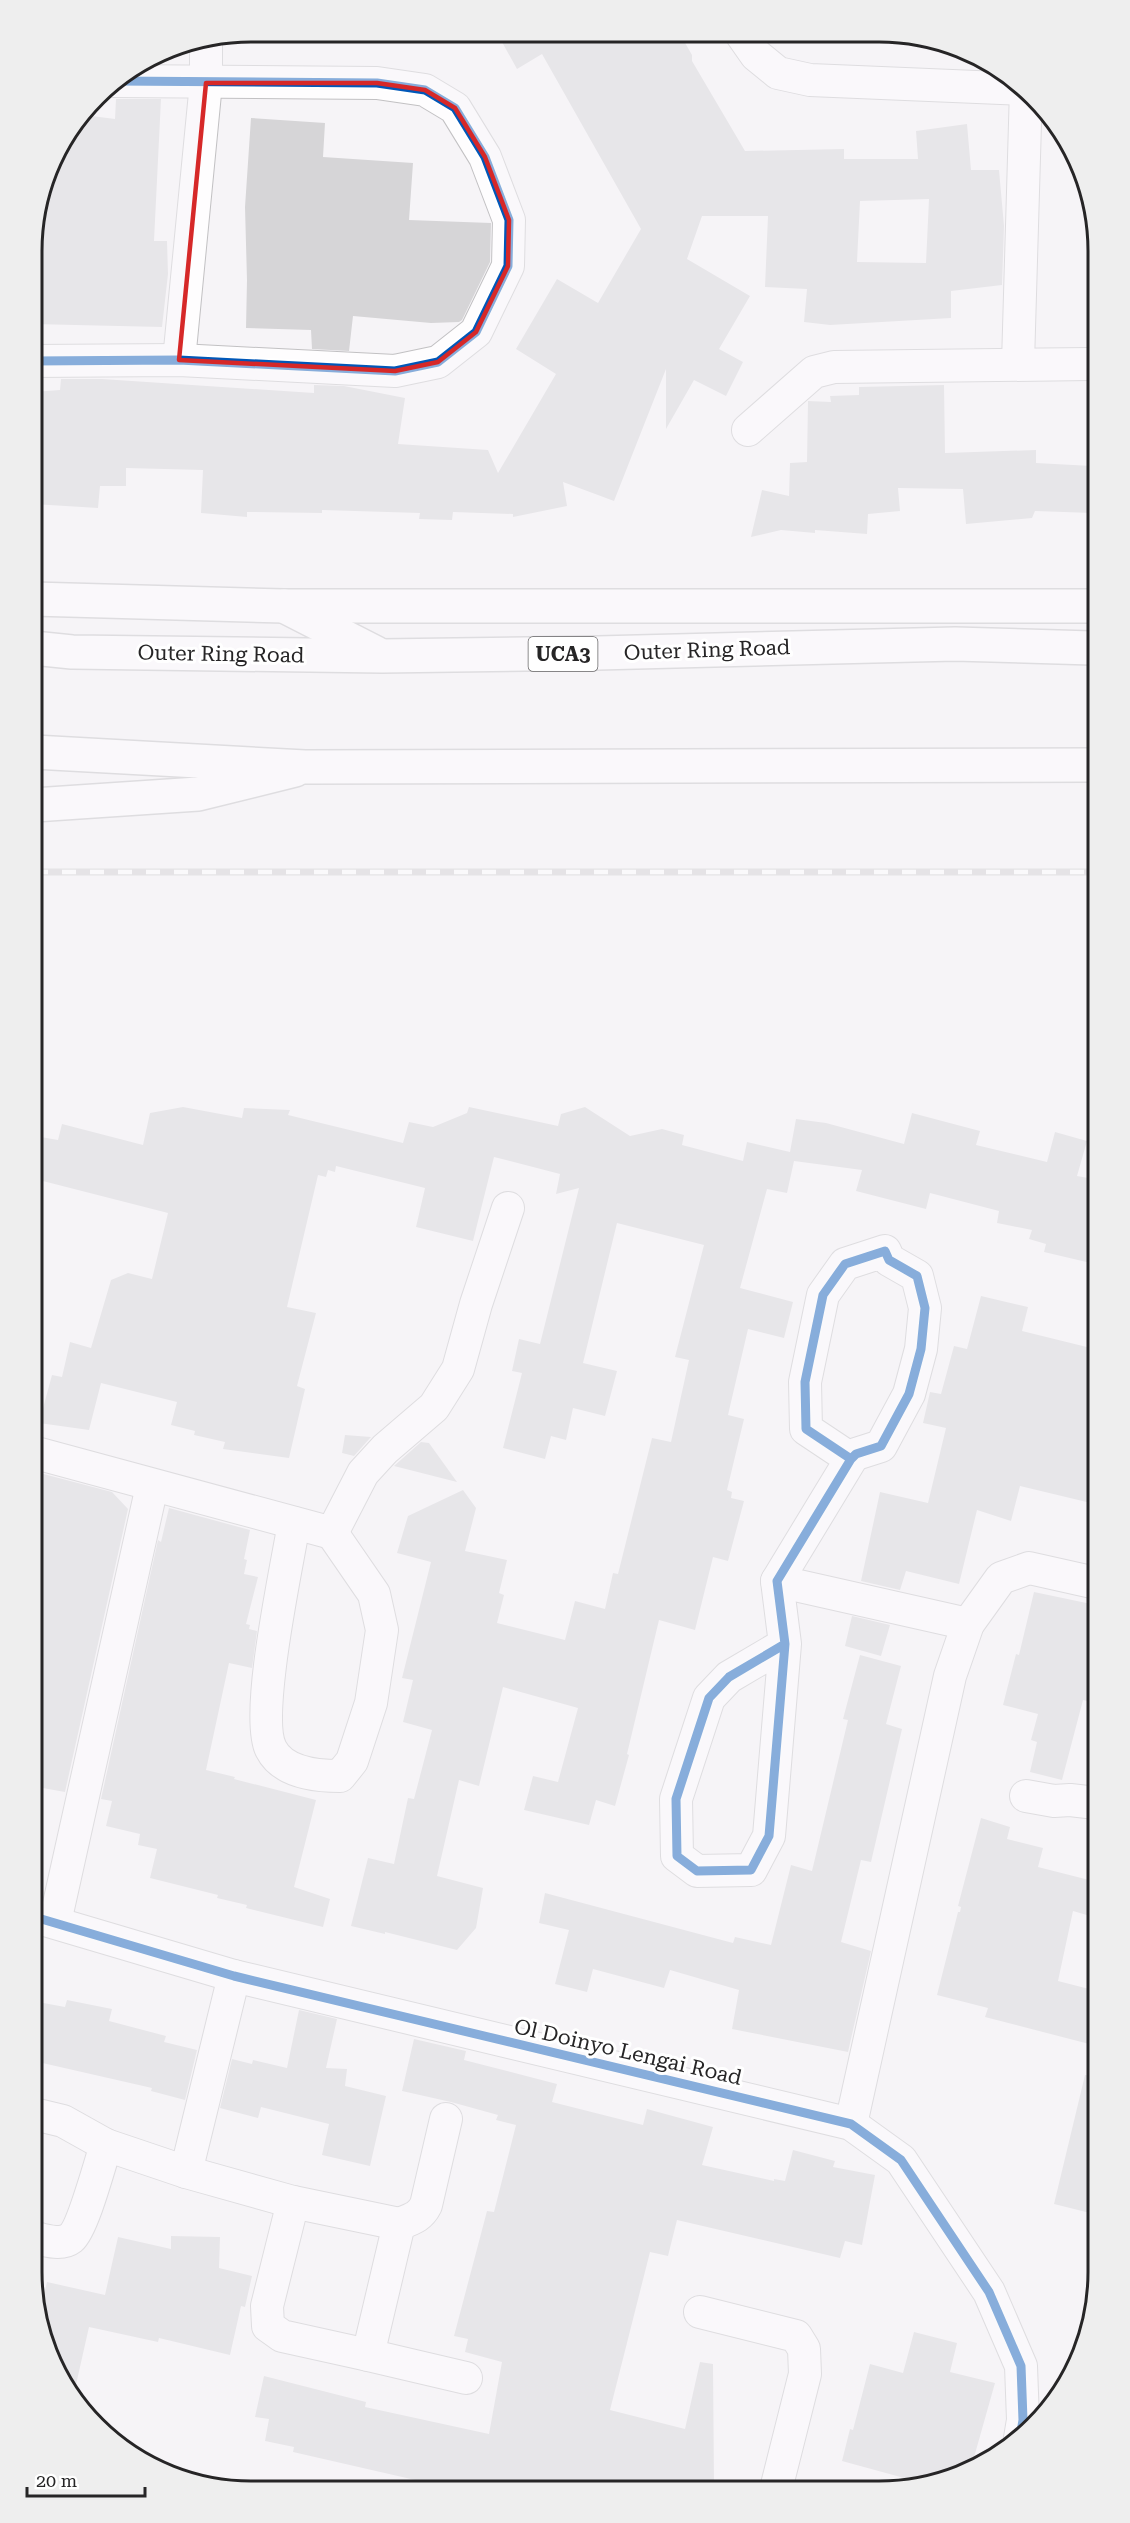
<svg xmlns="http://www.w3.org/2000/svg" width="1130" height="2523" viewBox="0 0 1130 2523" font-family="'Roboto Serif',serif">
  <rect width="100%" height="100%" fill="#f6f4f7"/>
  <g fill="#d6d5d7" fill-rule="evenodd">
    <path d="M497 33 680 34 692 55V61L745 151 844 149V159H918L916 131 967 124 971 170H999L1004 226 1002 285 951 291V318L830 325 804 322 807 289 765 287 768 216H702L687 259 750 296 719 349 743 362 726 396 694 380 666 429V369L614 501 563 482 567 506 513 517V514L453 512 452 520 419 519 420 513 322 510V513L247 512V517L201 513 203 470 126 468V486H100L98 508 33 504V392L60 390 61 379H102L314 393V385L344 386 405 398 398 444 488 450 498 473 556 374 516 349 557 279 598 303 641 229 542 54 517 69ZM929 199 926 263 857 262 860 201Z"/>
    <polygon points="116,99 161,99 154,241 167,241 168,274 162,327 32,324 32,236 54,154 84,115 115,119"/>
    <polygon points="251,118 325,123 323,157 413,163 409,220 491,223 490,262 462,320 459,322 431,323 353,316 349,351 312,349 311,330 246,328 247,280 245,207"/>
    <polygon points="944,385 945,453 1036,450 1036,463 1092,466 1092,513 1035,511 1032,518 966,524 963,489 898,488 900,511 868,514 867,534 815,530 815,533 781,530 751,537 762,490 789,496 790,463 807,462 808,401 831,402 830,396 859,395 859,387"/>
    <polygon points="183,1107 242,1118 244,1108 290,1110 288,1115 403,1143 409,1122 433,1127 467,1113 469,1107 558,1126 561,1114 585,1107 630,1136 662,1129 684,1135 682,1145 743,1161 747,1142 790,1152 796,1119 826,1123 904,1144 912,1113 980,1131 976,1145 1047,1162 1055,1132 1087,1141 1077,1176 1094,1179 1095,1264 1044,1252 1046,1244 1029,1239 1032,1230 997,1223 999,1211 930,1193 926,1209 856,1191 862,1170 794,1161 787,1193 767,1189 740,1288 793,1302 784,1338 748,1329 728,1415 744,1419 727,1490 732,1492 731,1498 744,1501 728,1561 713,1557 695,1630 659,1620 627,1754 629,1755 615,1806 596,1800 589,1825 524,1810 533,1776 558,1782 578,1708 503,1687 479,1786 459,1780 437,1876 483,1888 476,1928 457,1950 385,1932 385,1934 351,1926 368,1858 394,1864 408,1798 414,1799 432,1730 403,1722 413,1680 402,1678 431,1562 397,1553 408,1516 463,1490 476,1508 465,1551 507,1560 499,1593 504,1595 497,1623 565,1640 575,1601 605,1609 613,1573 618,1574 652,1438 671,1442 689,1360 675,1357 704,1245 617,1223 583,1363 617,1371 605,1416 573,1408 566,1440 551,1436 545,1459 503,1448 522,1373 512,1371 519,1339 540,1344 579,1188 556,1194 560,1174 494,1157 473,1241 416,1227 425,1188 336,1166 335,1172 328,1170 326,1177 318,1175 287,1307 316,1313 297,1386 305,1389 289,1458 223,1449 225,1442 194,1435 195,1431 171,1425 177,1402 101,1383 89,1430 39,1423 52,1375 62,1377 70,1342 91,1348 111,1280 128,1273 152,1279 168,1213 35,1179 35,1136 58,1140 62,1124 143,1145 150,1113"/>
    <polygon points="981,1296 1028,1307 1022,1331 1095,1349 1095,1504 1020,1486 1011,1521 977,1510 959,1584 906,1571 900,1590 861,1581 880,1492 928,1503 946,1428 923,1423 930,1392 941,1394 954,1346 967,1349"/>
    <polygon points="345,1435 371,1437 354,1456 342,1453"/>
    <polygon points="421,1442 429,1443 457,1482 394,1466"/>
    <polygon points="36,1472 112,1492 128,1509 65,1792 37,1787"/>
    <polygon points="169,1508 250,1530 244,1559 247,1560 244,1574 258,1577 246,1624 250,1625 249,1629 257,1631 252,1668 229,1663 206,1770 235,1777 234,1779 316,1800 294,1887 330,1899 323,1927 246,1908 247,1905 217,1898 218,1895 150,1878 157,1849 138,1845 140,1834 106,1826 112,1801 101,1799 158,1540 161,1542"/>
    <polygon points="1034,1592 1096,1605 1096,1682 1091,1702 1083,1700 1062,1780 1030,1772 1037,1742 1031,1740 1038,1714 1003,1705 1016,1654 1019,1655"/>
    <polygon points="852,1616 890,1625 881,1656 845,1646"/>
    <polygon points="860,1655 901,1666 886,1724 902,1729 871,1862 861,1860 841,1942 871,1951 848,2052 732,2029 739,1990 670,1970 664,1988 593,1969 587,1992 555,1984 569,1930 539,1923 545,1893 733,1943 735,1937 771,1945 791,1865 812,1871 848,1720 843,1719"/>
    <polygon points="981,1818 1010,1827 1007,1839 1043,1848 1038,1867 1097,1882 1097,1918 1073,1911 1058,1981 1097,1991 1097,2046 985,2017 988,2008 937,1995 958,1912 960,1912 961,1907 958,1906"/>
    <polygon points="67,2000 112,2009 109,2021 166,2036 164,2042 197,2050 185,2100 151,2091 152,2088 38,2062 38,2002 65,2007"/>
    <polygon points="299,2010 337,2019 326,2068 347,2069 345,2086 386,2096 370,2166 322,2155 329,2124 261,2107 258,2118 220,2108 232,2059 252,2064 253,2060 287,2068"/>
    <polygon points="414,2039 466,2051 464,2060 557,2084 552,2102 643,2125 647,2109 713,2127 702,2165 774,2181 774,2179 785,2181 793,2150 835,2161 833,2167 875,2175 862,2245 845,2241 840,2258 677,2220 668,2256 650,2252 610,2410 685,2429 700,2362 713,2364 714,2485 423,2486 424,2482 293,2452 294,2447 265,2441 269,2419 255,2417 264,2376 366,2402 365,2407 489,2434 502,2362 465,2352 468,2339 454,2336 487,2211 494,2212 516,2125 496,2120 498,2115 451,2102 402,2091"/>
    <polygon points="1085,2075 1097,2076 1098,2215 1054,2204"/>
    <polygon points="171,2236 220,2237 219,2268 252,2276 245,2307 241,2306 230,2355 159,2338 158,2342 89,2327 73,2398 39,2329 39,2315 47,2282 105,2295 118,2237 171,2249"/>
    <polygon points="914,2332 957,2343 950,2372 995,2383 971,2468 936,2484 926,2484 842,2461 850,2429 853,2430 870,2364 903,2373"/>
  </g>
  <g fill="none" stroke-linecap="round" stroke-linejoin="round">
    <defs>
      <g id="minor">
        <polyline points="742,35 756,55 778,73 810,80 1026,89"/>
        <polyline points="179,360 206,83 206,40"/>
        <polyline points="32,361 179,360 395,371 438,362 476,332 508,266 509,220 485,157 455,108 425,90 377,83 114,81"/>
        <polyline points="1018,363 1026,89"/>
        <polyline points="748,430 814,372 834,367 1091,364"/>
        <polyline points="36,1453 332,1533 363,1473 385,1449 434,1407 458,1369 476,1304 508,1208"/>
        <path d="M294 1523C287 1566 254 1716 271 1749 283 1773 317 1776 340 1776L352 1761 371 1703 382 1630 374 1594 332 1533"/>
        <polyline points="777,1581 968,1624"/>
        <polyline points="785,1644 729,1677 709,1698 676,1799 677,1856 697,1871 751,1870 769,1836 785,1644 777,1581 851,1459 806,1429 805,1382 823,1295 845,1264 885,1251 889,1260 917,1276 925,1308 921,1349 909,1394 881,1446 856,1454 851,1459"/>
        <polyline points="1026,1796 1054,1801 1070,1800 1096,1803"/>
        <polyline points="38,1918 234,1976 851,2124 901,2160 989,2292 1021,2366 1023,2420 1020,2438"/>
        <polyline points="55,1922 152,1486"/>
        <polyline points="38,2115 63,2121 106,2145 186,2172 293,2202 399,2224"/>
        <path d="M446 2119 426 2205C420 2217 412 2219 399 2224L368 2355 466 2378"/>
        <polyline points="851,2124 950,1676 968,1624 1001,1578 1029,1568 1096,1583"/>
        <polyline points="186,2172 234,1976"/>
        <polyline points="293,2202 267,2306 268,2326 282,2336 368,2355"/>
        <path d="M39 2239C49 2241 62 2245 71 2238 83 2228 100 2163 106 2145"/>
        <polyline points="700,2312 796,2336 804,2349 805,2374 777,2485"/>
      </g>
      <g id="secondary">
        <polyline points="33,599 284,606 1092,606"/>
        <polyline points="34,805 198,794 295,770"/>
      </g>
      <g id="primary">
        <polyline points="284,606 376,653"/>
        <polyline points="33,648 72,652 382,656 598,653 955,644 1092,648"/>
        <polyline points="34,752 305,767 1093,765"/>
      </g>
    </defs>
    <use href="#minor" stroke="#c2c1c3" stroke-width="34"/>
    <use href="#secondary" stroke="#c2c1c3" stroke-width="36"/>
    <use href="#primary" stroke="#c2c1c3" stroke-width="36"/>
    <use href="#minor" stroke="#fefdfe" stroke-width="32"/>
    <use href="#secondary" stroke="#fefdfe" stroke-width="33"/>
    <use href="#primary" stroke="#fefdfe" stroke-width="33"/>
    <defs>
      <polyline id="rail" points="34,872 1093,872"/>
    </defs>
    <use href="#rail" stroke="#d0cfd0" stroke-width="7"/>
    <use href="#rail" stroke="#fff" stroke-width="4.5" stroke-dasharray="14" stroke-linecap="butt"/>
    <defs>
      <g id="cycleway">
        <polyline points="32,361 179,360 395,371 438,362 476,332 508,266 509,220 485,157 455,108 425,90 377,83 114,81"/>
        <polyline points="785,1644 729,1677 709,1698 676,1799 677,1856 697,1871 751,1870 769,1836 785,1644 777,1581 851,1459 806,1429 805,1382 823,1295 845,1264 885,1251 889,1260 917,1276 925,1308 921,1349 909,1394 881,1446 856,1454 851,1459"/>
        <polyline points="38,1918 234,1976 851,2124 901,2160 989,2292 1021,2366 1023,2420 1020,2438"/>
      </g>
    </defs>
    <use href="#cycleway" stroke="#fff" stroke-width="13"/>
    <use href="#cycleway" stroke="#0057b8" stroke-width="9"/>
  </g>
  <path d="M0 0H1130V2523H0ZM206 83H377L425 90 455 108 485 157 509 220 508 266 476 332 438 362 395 371 179 360Z" fill="#f6f4f7" fill-opacity=".55" fill-rule="evenodd"/>
  <path fill="none" stroke="#d62828" stroke-width="4.5" stroke-linejoin="round" d="M206 83H377L425 90 455 108 485 157 509 220 508 266 476 332 438 362 395 371 179 360Z"/>
  <g text-anchor="middle" dominant-baseline="central" stroke-width="6" stroke-linejoin="round" paint-order="stroke">
    <rect fill="#fff" stroke="#676667" stroke-width="1.5" x="528.5" y="637" width="69" height="34" rx="4.5"/>
    <g font-size="20" font-weight="bold" fill="#262526">
      <text x="563" y="654">UCA3</text>
    </g>
    <g font-size="21" fill="#262526" stroke="#fff">
      <text transform="translate(707 650) rotate(-2)">Outer Ring Road</text>
      <text transform="translate(221 654) rotate(1)">Outer Ring Road</text>
      <text transform="translate(628 2052) rotate(13)">Ol Doinyo Lengai Road</text>
    </g>
  </g>
  <path d="M0 0H1130V2523H0ZM251 42H879A209 209 0 0 1 1088 251V2272A209 209 0 0 1 879 2481H251A209 209 0 0 1 42 2272V251A209 209 0 0 1 251 42Z" fill="#eee" fill-rule="evenodd"/>
  <path fill="none" stroke="#262526" stroke-width="3" d="M251 42H879A209 209 0 0 1 1088 251V2272A209 209 0 0 1 879 2481H251A209 209 0 0 1 42 2272V251A209 209 0 0 1 251 42Z"/>
  <path d="M27 2487v9h118v-9" fill="none" stroke="#262526" stroke-width="3"/>
  <text x="36" y="2487" font-size="18" fill="#262526" stroke="#ffffff" stroke-width="4.5" paint-order="stroke">20 m</text>
</svg>
